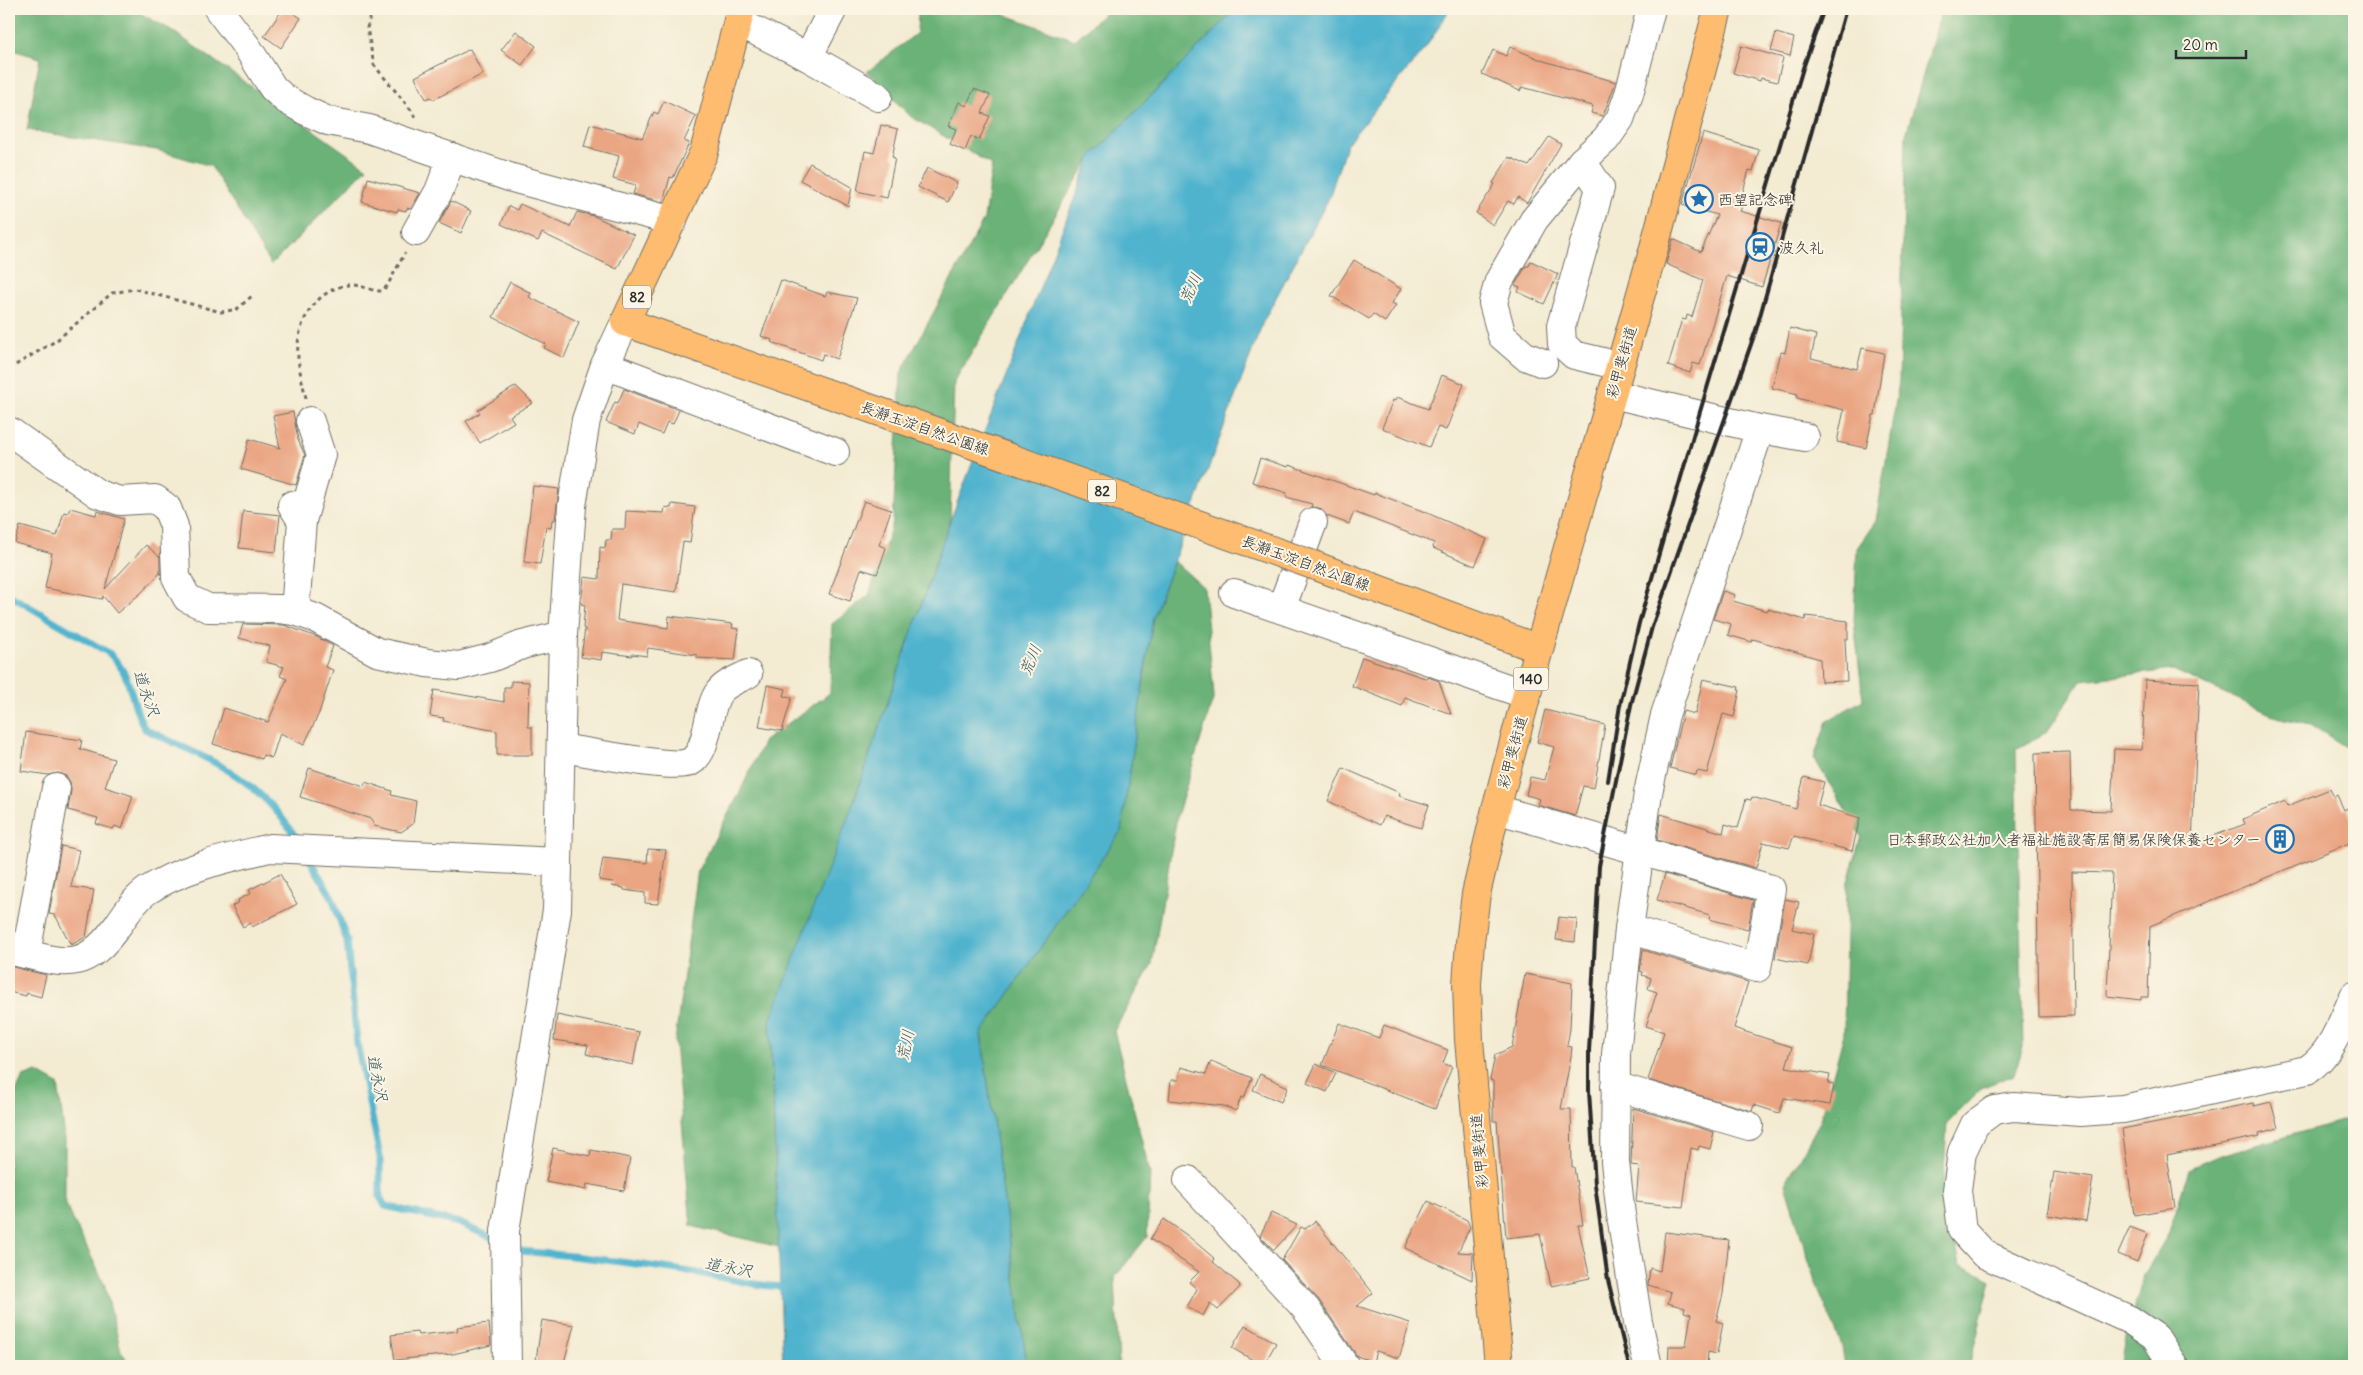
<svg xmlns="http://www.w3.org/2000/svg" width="2363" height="1375" viewBox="0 0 2363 1375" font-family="Delius,'Klee One',sans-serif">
  <rect width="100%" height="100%" fill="#fcf5e5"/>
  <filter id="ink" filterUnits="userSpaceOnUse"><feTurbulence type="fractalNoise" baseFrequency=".02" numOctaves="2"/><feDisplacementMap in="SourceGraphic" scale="10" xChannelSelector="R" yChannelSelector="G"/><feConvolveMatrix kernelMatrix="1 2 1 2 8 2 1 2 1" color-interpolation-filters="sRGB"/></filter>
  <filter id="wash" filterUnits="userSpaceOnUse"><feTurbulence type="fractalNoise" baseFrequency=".0096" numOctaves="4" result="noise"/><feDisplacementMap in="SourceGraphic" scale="20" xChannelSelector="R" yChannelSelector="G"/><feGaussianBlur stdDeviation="1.12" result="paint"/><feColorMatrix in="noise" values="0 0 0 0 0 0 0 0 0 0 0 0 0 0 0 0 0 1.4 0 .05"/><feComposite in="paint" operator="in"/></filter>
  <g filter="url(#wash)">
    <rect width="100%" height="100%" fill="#f3ebd2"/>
    <g fill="#6bb278" stroke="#4b6e52">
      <polygon points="9,9 132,9 171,30 367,168 271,265 211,166 157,150 27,130 40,58 9,49"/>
      <polygon points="924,9 989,9 1075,40 1109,9 1236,9 1090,158 954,382 950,521 850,812 770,1028 779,1247 691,1226 675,1041 698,870 740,792 764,741 830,693 832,624 869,595 893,522 901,373 984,219 992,165 910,116 867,72 917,33 918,13"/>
      <polygon points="1942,9 2354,9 2354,752 2311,725 2284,720 2173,670 2082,680 2047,732 2016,749 2023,1047 2014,1075 1983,1087 1947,1123 1943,1189 1960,1264 1991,1280 1969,1366 1845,1366 1842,1346 1815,1281 1785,1184 1821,1120 1844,1034 1847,885 1861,836 1814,758 1827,721 1863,700 1854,621 1857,548 1876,521 1899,382 1906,135"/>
      <polygon points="1174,561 1204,588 1214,696 1177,816 1152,964 1114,1031 1150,1173 1147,1237 1115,1277 1119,1366 1027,1366 981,1034 1121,831 1153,617"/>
      <polygon points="37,1072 58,1084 65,1139 65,1203 104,1283 121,1351 131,1366 9,1366 9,1134 12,1100 23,1077"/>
      <polygon points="2341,1121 2354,1122 2354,1366 2121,1366 2127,1332 2144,1275 2169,1233 2189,1169 2221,1155"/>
    </g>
    <polygon fill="#4fb3ce" stroke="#3d6f7c" points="1236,9 1450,9 1426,47 1346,145 1329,198 1263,322 1153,617 1121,831 981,1034 1027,1366 783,1366 770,1021 850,812 950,521 1090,158"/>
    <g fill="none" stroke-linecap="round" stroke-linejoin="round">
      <g stroke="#4fb3ce" stroke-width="7">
        <path d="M9 595 109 653C135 678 128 700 145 729 213 762 258 775 300 844"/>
        <polyline points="308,857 332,897 347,941 357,1043 380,1157 380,1197 385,1206 459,1223 499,1241"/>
        <path d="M511 1246 521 1251C578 1256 634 1263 691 1272 724 1277 755 1287 789 1287"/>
      </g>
    </g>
    <g id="blocks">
      <g fill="#eaa683">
        <polygon points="283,9 287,9 301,18 281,48 264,36"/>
        <polygon points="516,31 536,46 522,65 501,50"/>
        <polygon points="1776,33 1794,38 1790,56 1771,51"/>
        <polygon points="1741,46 1783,58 1777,82 1761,78 1760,81 1733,73"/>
        <polygon points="1510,47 1544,61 1616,82 1603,116 1591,113 1593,106 1522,87 1520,91 1482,74 1493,50 1506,56"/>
        <polygon points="470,49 483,74 433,100 431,97 426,99 415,77"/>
        <polygon points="974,89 990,95 982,113 990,116 979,140 971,136 965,151 950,144 956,129 948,126 959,102 966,106"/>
        <polygon points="664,101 696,116 684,141 689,143 673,178 670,177 663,202 633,194 636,185 613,179 619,156 584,147 590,124 642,138 654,112 658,114"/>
        <polygon points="881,125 898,129 892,157 895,158 887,198 857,191 865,151 874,153"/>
        <polygon points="1703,133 1759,150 1753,171 1749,170 1739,206 1742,207 1740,211 1781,223 1762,287 1727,276 1700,365 1693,363 1690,373 1668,366 1682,319 1686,320 1687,315 1692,317 1703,280 1666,264 1673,239 1701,252 1717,215 1682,205"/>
        <polygon points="1549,137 1561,144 1527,203 1518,197 1514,204 1508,201 1493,225 1476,213 1495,184 1493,183 1509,157 1529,166"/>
        <polygon points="810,163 852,187 848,206 800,180"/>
        <polygon points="927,168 957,183 948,202 918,187"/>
        <polygon points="368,178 420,193 411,209 407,208 406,211 398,209 397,212 362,202"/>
        <polygon points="451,201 471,211 461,233 439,223"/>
        <polygon points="520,204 570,227 577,212 594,216 634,235 617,269 542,233 538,241 501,224 509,206 517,210"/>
        <polygon points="1354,260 1401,289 1392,303 1396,305 1385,322 1373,314 1369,319 1331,296"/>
        <polygon points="1531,261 1558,274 1544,304 1518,292 1520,287 1515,285 1526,266 1529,266"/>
        <polygon points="781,280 825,296 827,292 857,298 837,359 823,354 821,360 771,342 772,340 761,336"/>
        <polygon points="510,282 531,293 529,297 579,322 564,358 544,348 546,344 493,317"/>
        <polygon points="1790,328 1816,335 1811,358 1857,369 1862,348 1884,353 1875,415 1873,415 1866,448 1837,442 1844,410 1797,398 1798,394 1772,388 1781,352 1785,353"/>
        <polygon points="1442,375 1464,384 1446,430 1438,427 1429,447 1382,428 1393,400 1395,401 1397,397 1428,409"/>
        <polygon points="516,386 533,403 510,416 514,422 480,443 466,421 480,413 478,410"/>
        <polygon points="624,389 679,410 673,424 667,422 662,434 639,424 635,434 606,422 615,402 618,403"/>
        <polygon points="293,412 298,440 305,455 296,485 241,469 249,439 280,448 273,416"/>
        <polygon points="1260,458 1288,467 1289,465 1374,495 1375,493 1425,512 1487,539 1475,566 1433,548 1434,543 1354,512 1349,524 1327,516 1319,508 1311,507 1312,504 1286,497 1287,493 1252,482"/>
        <polygon points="533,486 559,489 555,520 552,520 551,528 546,527 540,564 524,562"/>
        <polygon points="864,501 891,510 879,545 886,548 877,574 861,569 850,601 829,594"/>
        <polygon points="672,504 695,507 690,543 683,542 676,592 621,584 617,620 668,628 669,616 733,624 732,628 739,629 735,660 697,658 697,655 648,648 647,656 632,654 632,656 602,652 601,660 581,657 585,629 583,628 585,605 581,604 584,577 599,579 600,547 605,548 606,540 611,540 612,529 625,529 626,511 664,513 665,507 671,508"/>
        <polygon points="70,508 96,515 97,511 124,519 105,589 146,545 160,557 160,573 141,593 117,613 103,596 102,599 45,588 52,553 15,543 20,526 57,536 64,512 68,513"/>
        <polygon points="243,511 280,515 276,552 239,548"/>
        <polygon points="1723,591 1735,595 1733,601 1767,611 1768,609 1805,620 1806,616 1848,621 1848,639 1845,639 1847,681 1821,682 1820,659 1753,639 1752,642 1728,635 1731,624 1713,619"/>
        <polygon points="243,624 284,625 317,637 333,646 325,667 333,670 319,713 304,745 280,733 272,758 263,755 262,759 213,744 224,708 268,722 287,679 280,676 284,667 266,662 270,646 239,638"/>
        <polygon points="1362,657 1428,679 1428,677 1439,681 1451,714 1405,697 1402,706 1352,686"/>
        <polygon points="1703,679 1739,687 1738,690 1740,690 1734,717 1723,714 1707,773 1697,771 1696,775 1670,768 1683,711 1695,714"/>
        <polygon points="2145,680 2199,683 2192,844 2245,824 2243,819 2285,801 2287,806 2330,789 2334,797 2337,795 2344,810 2347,808 2354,826 2354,841 2150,926 2148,997 2141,997 2141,1000 2107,996 2112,873 2072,872 2074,1016 2039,1017 2035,753 2070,752 2071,810 2111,811 2114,749 2142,750"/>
        <polygon points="511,681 529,682 528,727 532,727 532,755 497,755 497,731 443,721 444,718 430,716 434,690 504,702 504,687 511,687"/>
        <polygon points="767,685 786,689 784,696 792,697 782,731 759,727"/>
        <polygon points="1545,710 1605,725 1594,788 1583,786 1575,816 1538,805 1540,799 1526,795 1530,777 1545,780 1554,747 1537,742"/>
        <polygon points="26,732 82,740 80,749 114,759 105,787 133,796 122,829 115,826 113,829 96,824 98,818 68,810 71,790 70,782 66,776 58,773 48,775 21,771"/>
        <polygon points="309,768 364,786 365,782 392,791 391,795 416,801 413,824 401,832 374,826 371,819 300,797"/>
        <polygon points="1343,768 1400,793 1399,796 1429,805 1421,828 1384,816 1380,825 1328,801"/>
        <polygon points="1804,777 1824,782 1818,805 1860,818 1852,851 1794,836 1789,848 1763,842 1756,868 1657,840 1661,814 1723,833 1725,824 1738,828 1746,799 1751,800 1752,797 1796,809"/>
        <polygon points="61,846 79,850 71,887 94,890 86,937 71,945 55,915 49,914"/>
        <polygon points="648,849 666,850 658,904 645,903 645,893 624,890 624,888 612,886 613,882 599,880 603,858 647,863"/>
        <polygon points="280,874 297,904 252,927 250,923 243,927 232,906 239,902 238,900 251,893 249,890"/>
        <polygon points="1665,874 1753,900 1748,929 1709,919 1710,915 1657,900"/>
        <polygon points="1785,899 1799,902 1792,929 1814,934 1808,965 1775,958"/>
        <polygon points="1559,917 1577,919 1575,942 1556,940"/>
        <polygon points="1643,950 1748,982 1734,1028 1792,1047 1786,1067 1830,1075 1828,1084 1834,1085 1830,1105 1784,1098 1779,1113 1754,1105 1752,1111 1648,1080 1664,1032 1646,1026 1657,992 1648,989 1651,978 1642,975 1643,972 1640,971"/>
        <polygon points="9,966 46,975 41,997 27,993 26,996 9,992"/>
        <polygon points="1525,974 1572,983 1570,1029 1567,1046 1572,1047 1571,1056 1561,1109 1571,1109 1572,1167 1574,1167 1583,1225 1578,1225 1590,1278 1551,1286 1540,1234 1506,1238 1497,1121 1493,1121 1493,1081 1490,1080 1495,1055 1512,1047"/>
        <polygon points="557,1015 639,1032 633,1065 586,1054 588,1045 554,1040"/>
        <polygon points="1339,1023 1379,1038 1384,1025 1448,1050 1443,1063 1452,1067 1435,1109 1322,1065"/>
        <polygon points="1211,1061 1252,1078 1244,1098 1241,1097 1236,1111 1224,1106 1169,1100 1171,1080 1178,1080 1181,1067 1206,1074"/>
        <polygon points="1316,1064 1336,1073 1327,1092 1307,1083"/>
        <polygon points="1260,1074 1288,1087 1281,1102 1253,1090"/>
        <polygon points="2271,1102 2278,1128 2259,1133 2260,1136 2167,1155 2175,1208 2134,1215 2122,1129 2253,1103 2254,1106"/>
        <polygon points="1633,1108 1714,1132 1710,1149 1699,1146 1698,1150 1691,1148 1683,1207 1636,1202 1639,1166 1631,1165"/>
        <polygon points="553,1148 590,1156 591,1150 630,1158 624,1191 587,1184 586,1190 546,1182"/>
        <polygon points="2054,1172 2093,1178 2086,1221 2047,1215"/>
        <polygon points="1428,1201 1467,1220 1470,1227 1458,1252 1473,1253 1472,1280 1405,1248"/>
        <polygon points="1271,1213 1297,1225 1274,1250 1260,1236"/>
        <polygon points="1164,1219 1188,1236 1215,1259 1213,1262 1239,1284 1240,1287 1218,1310 1210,1303 1203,1316 1187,1307 1197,1289 1189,1282 1199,1272 1150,1239"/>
        <polygon points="1315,1221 1373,1293 1357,1306 1410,1323 1399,1358 1376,1351 1373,1362 1357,1356 1319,1300 1282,1260 1301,1227 1305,1229"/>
        <polygon points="2130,1227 2148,1234 2137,1262 2118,1254"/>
        <polygon points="1665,1232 1729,1240 1723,1294 1716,1321 1723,1323 1717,1354 1708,1352 1707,1366 1668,1366 1669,1346 1686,1346 1691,1314 1684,1312 1685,1308 1668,1303 1671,1292 1648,1285 1650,1268 1660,1271"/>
        <polygon points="542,1320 574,1325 563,1366 535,1366"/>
        <polygon points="489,1323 491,1345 453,1354 395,1360 391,1335 417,1332 418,1335 458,1331 457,1327"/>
        <polygon points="1245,1325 1276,1343 1263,1366 1232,1348"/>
      </g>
    </g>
  </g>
  <g filter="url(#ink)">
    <use href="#blocks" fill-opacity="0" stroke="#716e65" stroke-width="1"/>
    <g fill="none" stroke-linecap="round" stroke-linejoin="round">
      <defs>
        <g id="minor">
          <polyline points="218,9 247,47 273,88 285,99 306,111 328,121 369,129 512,178 673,221"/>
          <polyline points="738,22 808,57 833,9"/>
          <polyline points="808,57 878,97"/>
          <polyline points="416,232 439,191 452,157"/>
          <polyline points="1543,363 1525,356 1502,336 1493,303 1499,281 1534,220 1582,161"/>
          <polyline points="605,365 835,452"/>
          <polyline points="1620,366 1574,355 1562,344 1561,326 1600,188 1582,161 1606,139 1620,119 1629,94 1651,9"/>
          <polyline points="1612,394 1760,429 1805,437"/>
          <polyline points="9,431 98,494 120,501 155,499 167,508 174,526 176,577 187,598 208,608 279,609 295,611 315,618 377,652 427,663 459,666 490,658 522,645 563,635"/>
          <polyline points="292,505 302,521 295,611"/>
          <polyline points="302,521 321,455 310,421"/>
          <polyline points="1234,593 1527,695"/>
          <polyline points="1281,609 1313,522"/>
          <path d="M561 748C583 751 675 770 690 762 710 751 706 709 719 692 726 683 739 679 748 674"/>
          <polyline points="1496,809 1771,889 1757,968 1629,929"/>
          <path d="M9 950C62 962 82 976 118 925 126 913 136 898 148 890 184 867 229 858 270 848L557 862"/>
          <polyline points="26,954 56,788"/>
          <polyline points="1615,1086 1749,1126"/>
          <polyline points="1188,1180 1306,1309 1345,1366"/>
          <polyline points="507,1366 505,1231 557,910 563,635 572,506 586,420 605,365 625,322"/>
          <polyline points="1648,1366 1638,1322 1621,1215 1615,1162 1616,1054 1629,929 1648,793 1665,715 1760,429"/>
          <path d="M2174 1366 2155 1337 2130 1320 1984 1254 1962 1230 1957 1190 1962 1152 1975 1124 1994 1110 2014 1107 2080 1112 2123 1109 2307 1070C2332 1054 2342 1022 2354 996"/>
        </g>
        <g id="major">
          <polyline points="741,9 704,152 625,322 889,415"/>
          <polyline points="1316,566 1539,649"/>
        </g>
        <polyline id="highway" points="1499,1366 1469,1040 1467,984 1470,942 1476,894 1496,809 1539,649 1652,255 1718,9"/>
      </defs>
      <use href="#minor" stroke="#716e65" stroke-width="30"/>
      <use href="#major" stroke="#716e65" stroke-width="30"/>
      <use href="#highway" stroke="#716e65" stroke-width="30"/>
      <g stroke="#716e65" stroke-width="3" stroke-dasharray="4 4" stroke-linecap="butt">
        <polyline points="372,9 367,28 374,65 411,110 416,119"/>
        <polyline points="9,369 57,340 112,293 135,289 221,312 237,309 252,296"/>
        <path d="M306 398C303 385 299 370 298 357 295 324 315 290 348 285 360 284 370 291 382 291L387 286 405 253"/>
      </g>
      <use href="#minor" stroke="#fff" stroke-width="28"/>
      <use href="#major" stroke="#fdbc70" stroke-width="28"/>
      <use href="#highway" stroke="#fdbc70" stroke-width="28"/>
      <g stroke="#2b2b2b" stroke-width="4">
        <polyline points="1608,781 1620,705 1639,623 1699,415 1803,68 1824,9"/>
        <polyline points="1629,1366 1608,1280 1595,1185 1589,1091 1589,1051 1599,866 1631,705 1652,627 1756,330 1846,9"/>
      </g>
      <defs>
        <polyline id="major-bridge" points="889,415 1316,566"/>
      </defs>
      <use href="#major-bridge" stroke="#716e65" stroke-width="30" stroke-linecap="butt"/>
      <use href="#major-bridge" stroke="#fdbc70" stroke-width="28"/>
    </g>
  </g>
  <defs>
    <symbol id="sight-ring" viewBox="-11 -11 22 22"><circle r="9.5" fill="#fcf5e5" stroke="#1f6fb2" stroke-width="1.5"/><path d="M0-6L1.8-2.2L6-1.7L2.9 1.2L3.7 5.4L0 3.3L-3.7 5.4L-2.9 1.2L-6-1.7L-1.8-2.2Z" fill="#1f6fb2"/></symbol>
    <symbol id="station-ring" viewBox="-11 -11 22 22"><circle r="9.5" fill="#fcf5e5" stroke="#1f6fb2" stroke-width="1.5"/><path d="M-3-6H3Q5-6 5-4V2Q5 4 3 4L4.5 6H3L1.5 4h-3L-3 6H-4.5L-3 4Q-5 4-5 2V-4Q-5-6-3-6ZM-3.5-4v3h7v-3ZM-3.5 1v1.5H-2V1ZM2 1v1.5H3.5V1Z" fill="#1f6fb2"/></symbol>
    <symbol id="building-ring" viewBox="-11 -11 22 22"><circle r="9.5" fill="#fcf5e5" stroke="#1f6fb2" stroke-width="1.5"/><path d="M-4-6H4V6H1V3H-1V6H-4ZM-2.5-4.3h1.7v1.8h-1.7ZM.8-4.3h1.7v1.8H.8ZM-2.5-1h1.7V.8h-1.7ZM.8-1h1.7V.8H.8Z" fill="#1f6fb2"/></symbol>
  </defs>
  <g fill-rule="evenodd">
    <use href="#sight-ring" x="1683" y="183" width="32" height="32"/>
    <use href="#station-ring" x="1744" y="231" width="32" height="32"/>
    <use href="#building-ring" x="2264" y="823" width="32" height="32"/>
  </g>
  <g text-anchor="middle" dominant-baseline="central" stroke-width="4" stroke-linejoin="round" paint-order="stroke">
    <g fill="#fcf5e5" stroke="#6a6863" stroke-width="1">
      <rect x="623" y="285.5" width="28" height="23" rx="4"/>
      <rect x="1088" y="479.5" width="28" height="23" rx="4"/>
      <rect x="1513.5" y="667.5" width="35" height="23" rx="4"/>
    </g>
    <g font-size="14" font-weight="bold" fill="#2b2b2b">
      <text x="637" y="297">82</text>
      <text x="1102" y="491">82</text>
      <text x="1531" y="679">140</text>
    </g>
    <g font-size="15" fill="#2b2b2b" stroke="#fcf5e5" text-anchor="start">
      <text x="1718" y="199">西望記念碑</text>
      <text x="1779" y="247">波久礼</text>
      <text x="2261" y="839" text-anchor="end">日本郵政公社加入者福祉施設寄居簡易保険保養センター</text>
    </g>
    <g font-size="15" fill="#2b2b2b" stroke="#fcf5e5">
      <text transform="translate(1621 362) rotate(-74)">彩甲斐街道</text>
      <text transform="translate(925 428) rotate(19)">長瀞玉淀自然公園線</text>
      <text transform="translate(1306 563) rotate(20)">長瀞玉淀自然公園線</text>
      <text transform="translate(1512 752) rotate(-75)">彩甲斐街道</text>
      <text transform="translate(1479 1151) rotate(-95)">彩甲斐街道</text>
    </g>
    <g font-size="16" font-style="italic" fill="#385b64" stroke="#fcf5e5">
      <text transform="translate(1190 288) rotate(-66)">荒川</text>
      <text transform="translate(1030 660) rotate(-67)">荒川</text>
      <text transform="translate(147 693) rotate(71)">道永沢</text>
      <text transform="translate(905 1045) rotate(-79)">荒川</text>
      <text transform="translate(378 1078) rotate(78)">道永沢</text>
      <text transform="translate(729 1267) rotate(10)">道永沢</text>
    </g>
  </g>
  <rect width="2363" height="1375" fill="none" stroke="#fcf5e5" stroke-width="30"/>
  <path d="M2176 50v8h70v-8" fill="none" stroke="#2b2b2b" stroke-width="2.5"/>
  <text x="2183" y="50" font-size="15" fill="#2b2b2b" stroke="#fcf5e5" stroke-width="4" paint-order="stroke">20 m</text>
</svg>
